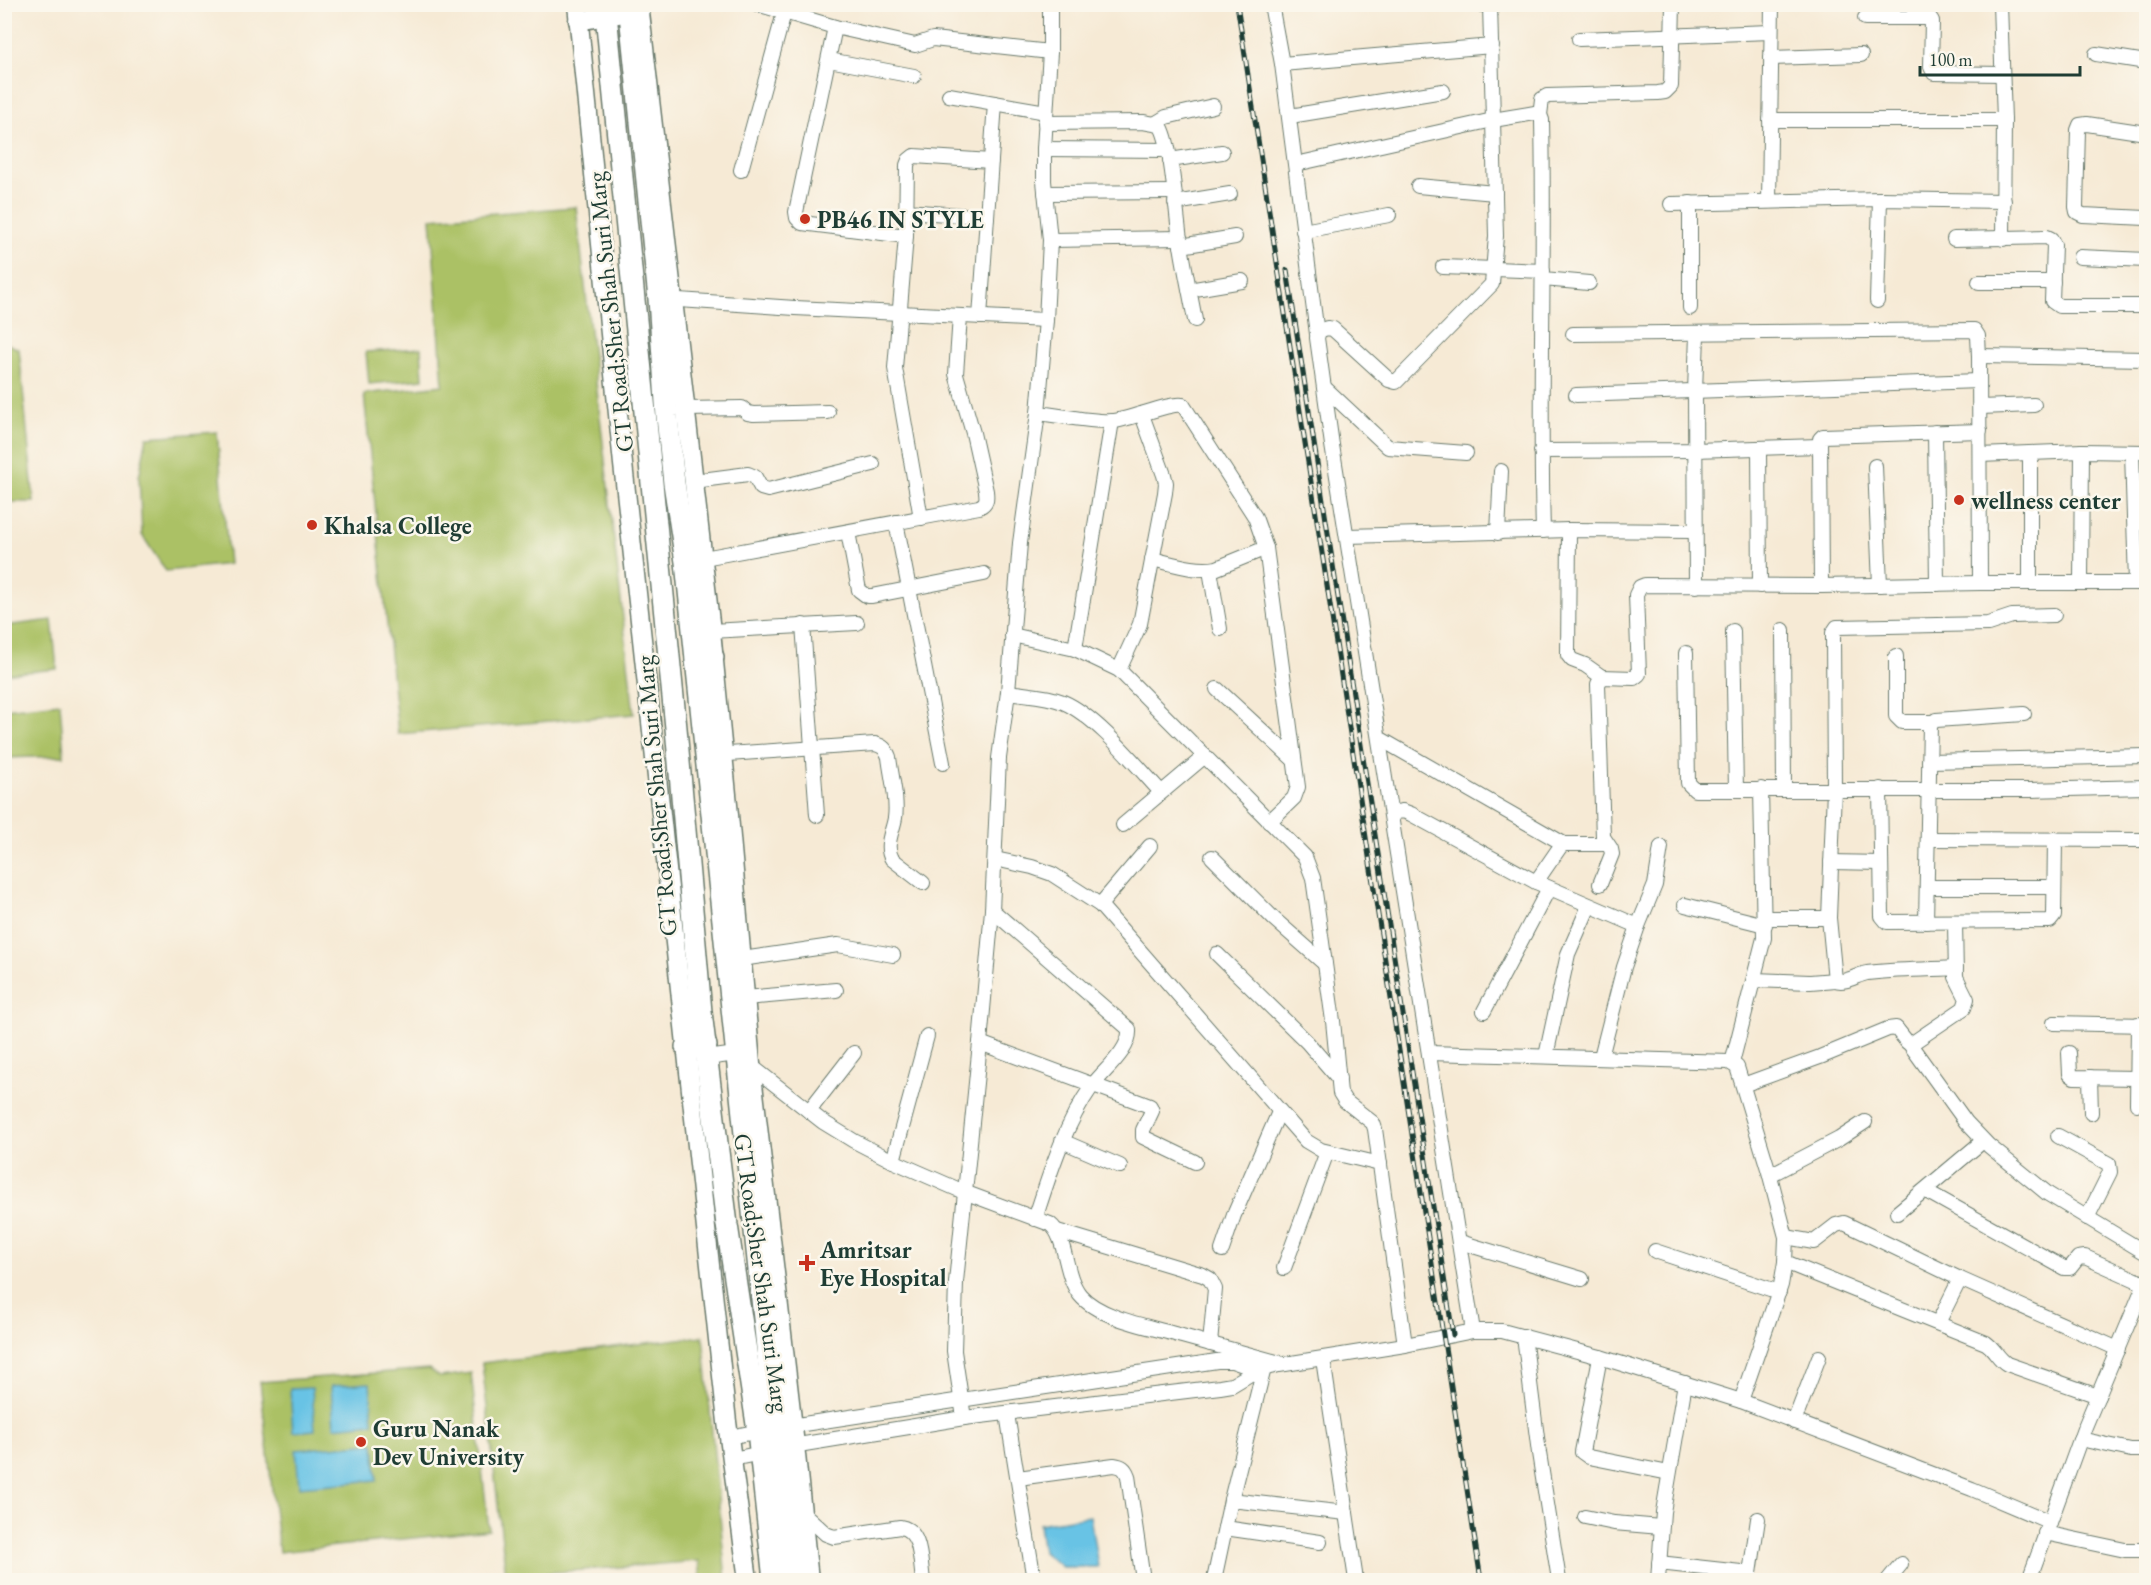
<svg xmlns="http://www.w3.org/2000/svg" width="2151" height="1585" viewBox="0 0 2151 1585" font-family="'EB Garamond',serif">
  <rect width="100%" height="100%" fill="#fbf7ec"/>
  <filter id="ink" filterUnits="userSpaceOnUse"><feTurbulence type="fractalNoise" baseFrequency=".0167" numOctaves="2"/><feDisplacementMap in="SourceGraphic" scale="12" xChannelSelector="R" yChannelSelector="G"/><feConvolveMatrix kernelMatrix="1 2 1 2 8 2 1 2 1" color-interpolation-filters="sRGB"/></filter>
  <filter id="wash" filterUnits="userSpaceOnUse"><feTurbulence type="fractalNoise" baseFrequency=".008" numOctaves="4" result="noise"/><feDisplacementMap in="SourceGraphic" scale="24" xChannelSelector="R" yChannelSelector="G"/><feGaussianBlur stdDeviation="1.35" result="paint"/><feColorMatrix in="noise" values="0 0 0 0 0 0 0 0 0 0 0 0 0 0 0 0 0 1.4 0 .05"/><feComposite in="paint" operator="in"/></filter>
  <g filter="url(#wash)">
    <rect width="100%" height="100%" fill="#f6ead5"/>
    <g fill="#abc165" stroke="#657f4c" stroke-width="1.5">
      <polygon points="576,207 634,714 398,734 364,394 443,385 431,218"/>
      <polygon points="5,343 19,349 34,502 5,502"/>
      <polygon points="421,348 423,379 369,384 366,352"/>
      <polygon points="217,432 229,564 166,571 142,535 139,477 147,437"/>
      <polygon points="52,620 57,669 5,674 5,626"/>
      <polygon points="60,703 64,756 5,758 5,709"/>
      <polygon points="703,1336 726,1580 701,1580 699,1561 506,1576 482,1363"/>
      <polygon points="429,1369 440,1377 471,1373 489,1530 279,1552 260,1382"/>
    </g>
    <g fill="#67c3e5" stroke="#43808c" stroke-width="1.5">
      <polygon points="370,1383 373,1423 334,1427 331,1386"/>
      <polygon points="312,1388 315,1430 293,1432 290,1389"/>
      <polygon points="374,1443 377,1480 299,1487 296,1450"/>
      <polygon points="1090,1516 1098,1567 1062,1567 1043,1552 1039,1524"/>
    </g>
  </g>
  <g filter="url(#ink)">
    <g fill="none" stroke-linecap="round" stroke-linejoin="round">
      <defs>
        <g id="minor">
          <polyline points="757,4 835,27 915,45 933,39 1050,52"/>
          <polyline points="1271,4 1282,64 1317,334"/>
          <polyline points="1466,4 1490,5"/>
          <polyline points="2000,4 2004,120 2003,239"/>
          <polyline points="1865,18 1930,18 1932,21 1931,67 1934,73 2002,74"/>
          <polyline points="835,27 796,212 797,218 802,223 906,236"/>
          <polyline points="1579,39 1771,32"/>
          <polyline points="2096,54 2146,62"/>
          <polyline points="1771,58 1861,55"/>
          <polyline points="829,60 914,76"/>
          <polyline points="1282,64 1492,46"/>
          <polyline points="949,95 1046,112"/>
          <polyline points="1540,115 1542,99 1547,96 1658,93 1665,92 1671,86 1673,4"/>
          <polyline points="1290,116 1443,91"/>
          <polyline points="1770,120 2004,120"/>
          <path d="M1045 123 1143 122 1160 125C1172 142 1176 214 1180 239 1184 266 1190 293 1195 320"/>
          <polyline points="1156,123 1166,117 1213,106"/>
          <polyline points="2146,133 2087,124 2080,125 2078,130 2076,207 2077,212 2083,215 2146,218"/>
          <polyline points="1044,149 1168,150"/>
          <polyline points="1170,160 1222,152"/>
          <path d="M1296 164 1493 120 1535 113 1540 115 1542 120C1545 257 1539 394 1543 531"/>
          <polyline points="741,170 784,13"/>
          <polyline points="1418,186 1495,193"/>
          <polyline points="1045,193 1174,192"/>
          <polyline points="1769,201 1772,4"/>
          <polyline points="1175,203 1230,194"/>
          <polyline points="1690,203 1690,308"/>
          <polyline points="1671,204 1880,199 2004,201"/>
          <polyline points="906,211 987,217"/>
          <polyline points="1303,231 1389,215"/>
          <polyline points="1954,239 2047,237 2051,239 2054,245 2052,301 2059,306 2146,306"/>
          <polyline points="1050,240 1180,238"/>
          <polyline points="1181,246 1235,237"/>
          <polyline points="2080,257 2146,260"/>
          <polyline points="1443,267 1543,271"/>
          <polyline points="1543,279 1589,283"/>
          <polyline points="1979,282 2053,282"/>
          <polyline points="1189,290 1242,281"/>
          <polyline points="664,299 795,308 1046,320"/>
          <polyline points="1877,301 1880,199"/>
          <polyline points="980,317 995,103"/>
          <polyline points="1573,334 1974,330 1978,336 1979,356 1980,583"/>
          <polyline points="1979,356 2146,359"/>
          <polyline points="1324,387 1388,447 1466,453"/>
          <polyline points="1576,395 1979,381"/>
          <polyline points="1980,407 2034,405"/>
          <polyline points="686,409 742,408 748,413 754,414 828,412"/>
          <path d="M1038 413C1059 415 1095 423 1114 421 1131 419 1172 402 1183 405L1255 517 1266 548 1298 787 1294 798 1269 822"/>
          <polyline points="1935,432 1937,584"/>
          <polyline points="1759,448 1760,586"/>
          <polyline points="1541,451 1695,450 1819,446"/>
          <polyline points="2132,452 2136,583"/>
          <polyline points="2030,453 2030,583"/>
          <polyline points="1980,455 2082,451 2146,452"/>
          <polyline points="1875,466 1880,585"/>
          <polyline points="694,481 748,474 755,477 761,488 768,490 873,464"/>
          <polyline points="921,518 895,368 906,236 907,165 909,160 914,156 991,161"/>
          <polyline points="896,522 943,763"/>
          <polyline points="1569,530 1568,655 1572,660 1585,665 1602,677"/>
          <polyline points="848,532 859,590 867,596 872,596 984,574"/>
          <polyline points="1498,533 1501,471"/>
          <polyline points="1347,536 1569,530 1694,531"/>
          <path d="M1152 559C1174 564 1196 572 1217 568L1266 548"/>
          <path d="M693 560 979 507C987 503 987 499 986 491L973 433 956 374 960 316"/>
          <polyline points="1210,570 1220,629"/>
          <polyline points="2081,583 2082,451"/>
          <polyline points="1696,586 1695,392 1697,334"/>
          <polyline points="1821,586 1820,439 1823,436 1980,431"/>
          <polyline points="803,625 817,815"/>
          <polyline points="1783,630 1784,789"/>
          <polyline points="711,631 857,623"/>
          <polyline points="1733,631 1736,790"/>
          <polyline points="1012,635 1075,649 1119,670 1305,857 1313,878 1333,1021 1340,1093 1345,1101 1373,1123 1375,1129 1405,1345"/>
          <polyline points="1075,649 1112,421"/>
          <polyline points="1686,653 1688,783 1695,790 2029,790 2146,787"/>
          <polyline points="1896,656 1896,716 1902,722 1931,722"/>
          <polyline points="1119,670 1140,624 1165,493 1166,483 1164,475 1142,415"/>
          <polyline points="1217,689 1294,760"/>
          <path d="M1008 692C1026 695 1046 695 1063 702 1096 716 1136 765 1161 792"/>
          <polyline points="1379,738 1564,844"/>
          <path d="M714 755 875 744C883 746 886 749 889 757 891 776 898 799 895 818 893 831 884 846 892 859L923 883"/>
          <polyline points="1929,761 2146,756"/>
          <polyline points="1880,789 1882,916 1887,922 2050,921 2054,916 2055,839"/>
          <polyline points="1391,813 1403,811 1411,814 1536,882 1638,926"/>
          <polyline points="1123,825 1205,756"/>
          <polyline points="1928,839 2146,840"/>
          <polyline points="1212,857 1274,919 1325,964"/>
          <polyline points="995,859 1032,867 1052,874 1100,905 1306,1141 1321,1150 1380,1164"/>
          <polyline points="1831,862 1881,863"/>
          <polyline points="1536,882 1560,847 1564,844 1607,844"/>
          <polyline points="1600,884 1612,854 1611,849 1603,837 1598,684 1602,677 1634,678 1639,674 1636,595 1640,587 1645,585 1821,586 1980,583 2146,583"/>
          <polyline points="1927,887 2054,887"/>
          <polyline points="1100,905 1150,846"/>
          <polyline points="1685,905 1765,925"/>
          <path d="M992 910 1129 1029C1131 1050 1104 1070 1092 1086 1064 1126 1050 1173 1035 1219"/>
          <polyline points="1765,918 1829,918"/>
          <polyline points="1926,922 1930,724 1936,720 2024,714"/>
          <polyline points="1217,954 1307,1042 1339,1079"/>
          <polyline points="735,960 838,945 893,955"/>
          <path d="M1956 968C1927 970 1896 969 1867 973 1856 975 1846 984 1835 980L1829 918 1834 789 1833 633 1837 627 1988 624 2012 616 2054 615"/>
          <polyline points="1754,980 1810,982 1835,980"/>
          <polyline points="745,998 836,990"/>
          <polyline points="1484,1011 1549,888"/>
          <polyline points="2054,1023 2146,1025"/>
          <polyline points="980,1043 1150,1106 1152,1111 1143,1130 1143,1137 1195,1162"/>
          <polyline points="1909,1043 1966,1122 1989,1146 2048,1194 2146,1253"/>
          <polyline points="1429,1053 1729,1062 1737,1067 1769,1172 1786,1237 1785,1262 1781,1285 1741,1401"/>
          <polyline points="2069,1053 2070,1074 2074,1077 2137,1078"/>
          <polyline points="1546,1056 1568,954 1589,906"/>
          <polyline points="1601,1057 1624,967 1638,926 1655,885 1661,847"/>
          <path d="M707 1058 736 1054 823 1122 854 1141 893 1161 964 1192 1050 1224C1067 1237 1064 1276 1080 1295 1100 1319 1152 1327 1182 1336 1215 1345 1247 1354 1280 1363"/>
          <polyline points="1732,1063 1764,938 1761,789"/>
          <polyline points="2090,1077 2091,1113"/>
          <polyline points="1743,1085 1820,1057 1888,1029 1896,1028 1907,1042 1911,1044 1964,1008 1967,999 1956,977 1955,922"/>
          <polyline points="2137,1104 2138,1024"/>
          <polyline points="809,1111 854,1053"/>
          <polyline points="2058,1136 2109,1164 2110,1172 2087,1218"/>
          <polyline points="1062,1141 1120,1166"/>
          <polyline points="893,1161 927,1036"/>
          <polyline points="1770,1175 1839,1139 1865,1122"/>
          <polyline points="1926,1191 2064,1268 2070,1268 2078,1258 2085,1257 2145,1284"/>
          <polyline points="1897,1213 1983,1141"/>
          <polyline points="1057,1231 1203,1275 1210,1279 1215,1289 1210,1344"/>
          <polyline points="1786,1237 1814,1242 1836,1225 1844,1223 1960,1279 2118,1349"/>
          <polyline points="1460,1242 1582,1279"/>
          <polyline points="1222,1250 1234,1215 1279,1112"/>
          <polyline points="1655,1251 1779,1292"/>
          <path d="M1785 1262 1986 1343C1995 1349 1998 1359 2007 1364L2098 1396"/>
          <polyline points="1284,1268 1327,1152"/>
          <polyline points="1938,1323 1960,1279"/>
          <polyline points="1473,1331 1332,445 1317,338 1319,331 1327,328 1333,329 1389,380 1396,382 1492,284 1496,236 1490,4"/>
          <polyline points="1524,1336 1539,1453 1559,1580"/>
          <polyline points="1600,1357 1582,1452 1589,1457 1669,1473"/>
          <polyline points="1323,1359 1356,1580"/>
          <polyline points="1007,1414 1034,1580"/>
          <polyline points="964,1418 954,1351 956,1282 980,1043 992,910 999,758 1008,692 1020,543 1038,413 1046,320 1050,240 1044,181 1044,149 1050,52 1050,4"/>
          <polyline points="1794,1422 1819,1357"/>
          <polyline points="784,1427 1217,1361 1232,1361 1257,1370"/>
          <polyline points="729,1437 765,1430"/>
          <polyline points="2080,1439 2131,1450 2142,1450 2146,1445"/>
          <polyline points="786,1447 964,1418 1220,1387 1232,1385 1257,1370 1279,1365 1405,1345 1473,1331 1502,1331 1600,1357 1741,1401 1972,1489 2050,1522"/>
          <polyline points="732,1459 767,1452"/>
          <path d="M1018 1478 1114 1465C1122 1466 1125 1468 1128 1476L1143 1580"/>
          <polyline points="1231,1500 1346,1513"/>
          <path d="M802 1512 826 1534 834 1537 900 1527C922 1530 920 1563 923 1580"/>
          <polyline points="1585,1517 1614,1523 1661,1527"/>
          <polyline points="1225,1528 1320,1542"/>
          <polyline points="2045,1533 2125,1550 2146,1550"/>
          <polyline points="1659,1563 1750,1573"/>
          <polyline points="1214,1580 1231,1500 1264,1368"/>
          <polyline points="1658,1580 1663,1512 1685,1383"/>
          <polyline points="1749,1580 1758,1519"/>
          <polyline points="1888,1580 1901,1564"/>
          <polyline points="2029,1580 2084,1429 2146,1281"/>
        </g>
        <g id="secondary">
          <polyline points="577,4 623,464 727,1422 748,1580"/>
          <polyline points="639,4 711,631 729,815 752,1075 795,1445 809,1580"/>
          <polyline points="578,21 630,12 642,7"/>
        </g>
        <g id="primary">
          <polyline points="605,4 676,728 701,1012 727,1225 758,1431 774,1580"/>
          <polyline points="629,4 659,299 667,416 674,483 686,562 791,1580"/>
        </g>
        <g id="trunk">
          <polyline points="696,660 713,657"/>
          <polyline points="686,1047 706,1046"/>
        </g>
      </defs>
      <use href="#minor" stroke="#6a7a6c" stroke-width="16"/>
      <use href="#secondary" stroke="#6a7a6c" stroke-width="21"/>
      <use href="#primary" stroke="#6a7a6c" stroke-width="24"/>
      <use href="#trunk" stroke="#6a7a6c" stroke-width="24"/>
      <use href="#minor" stroke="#fff" stroke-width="14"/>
      <use href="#secondary" stroke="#fff" stroke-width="18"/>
      <use href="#primary" stroke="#fff" stroke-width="21"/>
      <use href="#trunk" stroke="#fff" stroke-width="21"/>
      <defs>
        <g id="rail">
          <polyline points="1237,4 1481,1580"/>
          <polyline points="1287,270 1453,1335"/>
        </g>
      </defs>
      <use href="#rail" stroke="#1f3d34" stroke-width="5"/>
      <use href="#rail" stroke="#fbf7ec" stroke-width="3" stroke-dasharray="9" stroke-linecap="butt"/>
    </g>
  </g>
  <g fill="#c8321e" stroke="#fbf7ec" stroke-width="2">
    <circle cx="805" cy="219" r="6"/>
    <circle cx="1959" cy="500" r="6"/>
    <circle cx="312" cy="525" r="6"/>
    <path d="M804 1254h6v6h6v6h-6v6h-6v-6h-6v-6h6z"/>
    <circle cx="361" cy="1442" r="6"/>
  </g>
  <g text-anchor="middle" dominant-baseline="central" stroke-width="5" stroke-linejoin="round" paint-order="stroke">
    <g font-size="24" font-weight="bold" fill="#1f3d34" stroke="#fbf7ec" text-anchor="start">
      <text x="817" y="219">PB46 IN STYLE</text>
      <text x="1971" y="500">wellness center</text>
      <text x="324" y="525">Khalsa College</text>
      <text x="820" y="1249">Amritsar<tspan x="820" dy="28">Eye Hospital</tspan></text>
      <text x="373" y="1428">Guru Nanak<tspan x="373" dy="28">Dev University</tspan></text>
    </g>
    <g font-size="24" fill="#1f3d34" stroke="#fbf7ec">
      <text transform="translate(610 312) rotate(-96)">GT Road;Sher Shah Suri Marg</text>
      <text transform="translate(656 796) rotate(-95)">GT Road;Sher Shah Suri Marg</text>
      <text transform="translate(762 1273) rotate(82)">GT Road;Sher Shah Suri Marg</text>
    </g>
  </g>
  <rect width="2151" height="1585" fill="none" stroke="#fbf7ec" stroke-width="24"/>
  <path d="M1920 66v9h160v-9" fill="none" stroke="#1f3d34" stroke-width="3"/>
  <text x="1929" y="66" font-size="18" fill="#1f3d34" stroke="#fbf7ec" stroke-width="4.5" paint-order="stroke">100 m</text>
</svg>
